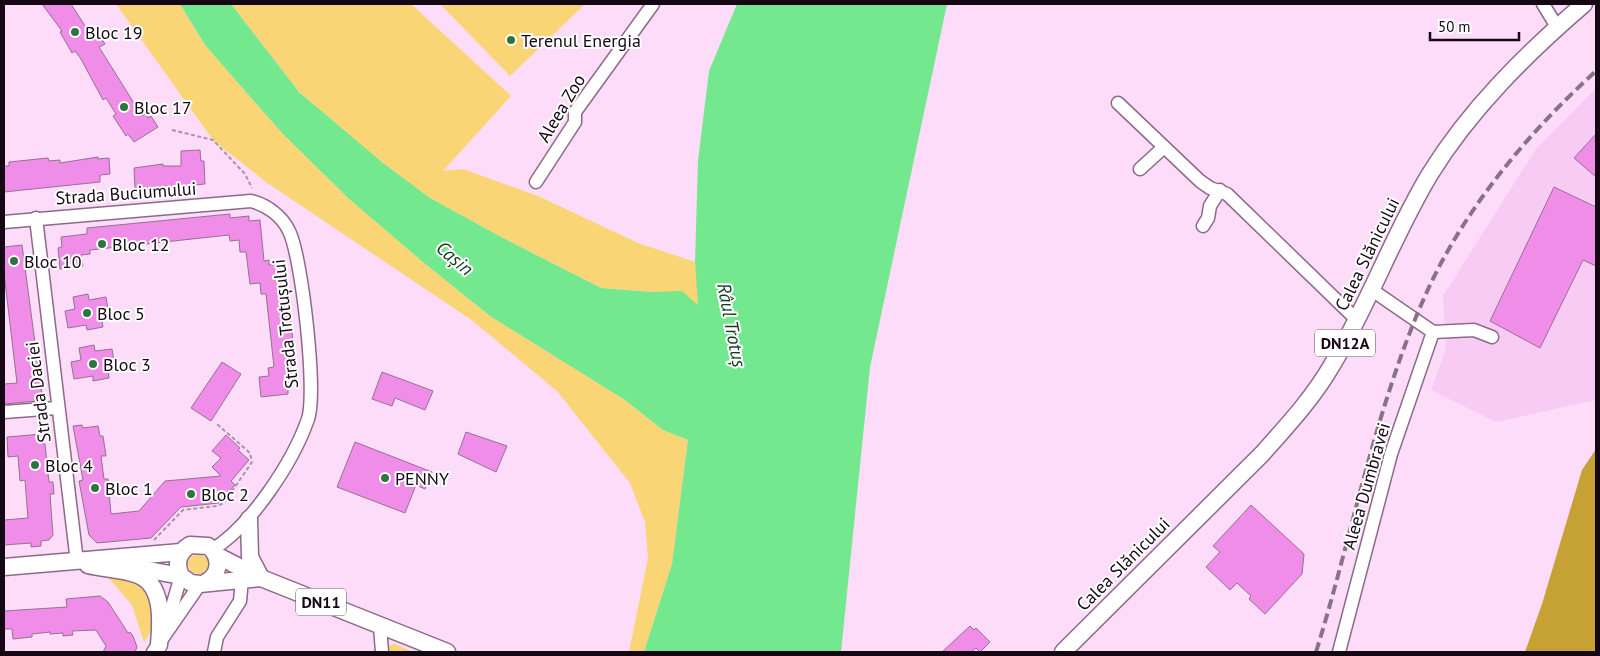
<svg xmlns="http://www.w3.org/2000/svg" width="1600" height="656" viewBox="0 0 1600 656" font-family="'PT Sans',sans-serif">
  <rect width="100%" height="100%" fill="#fcdcf8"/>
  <polygon fill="#f8cbf4" points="1596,88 1596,400 1496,422 1431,390 1446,348 1443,296 1536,149"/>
  <g fill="#f9d576">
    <polygon points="116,4 180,4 205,45 281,132 348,198 423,262 490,316 625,400 663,430 688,440 672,564 644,652 629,652 648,558 645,522 630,483 557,391 473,321 266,182 213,140"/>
    <polygon points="231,4 411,4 511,96 443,171 463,169 538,196 638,243 695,262 699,305 652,292 601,288 503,238 430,198 383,163 299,92"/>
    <polygon points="440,4 585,4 510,76"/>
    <circle cx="198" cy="564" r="10"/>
    <polygon points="107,576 136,580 150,595 154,627 144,642 132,605"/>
    <polygon points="393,644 395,644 413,652 388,652 388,647"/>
  </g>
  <polygon fill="#c6a134" points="1596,449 1596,652 1525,652 1542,604 1582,470"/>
  <polygon fill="#74e88f" points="180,4 231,4 299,92 383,163 430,198 503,238 601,288 652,292 682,291 698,305 695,262 698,161 709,71 737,4 947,4 870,367 841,652 644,652 672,564 688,440 663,430 625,400 490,316 423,262 348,198 281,132 205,45"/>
  <g fill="#ef8de8" stroke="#957191">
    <polygon points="42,4 71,4 89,32 92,30 95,34 98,33 105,44 99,47 142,116 146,113 148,118 151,116 158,127 134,142 128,134 126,136 113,116 116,114 106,98 103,100 81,59 75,51 72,53 60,32 62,31"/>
    <polygon points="1596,134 1596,177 1574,158"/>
    <polygon points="200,150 201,161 204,161 205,184 195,185 195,188 182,188 182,185 154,187 154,189 143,190 143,187 135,188 134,168 163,164 163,166 181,166 181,151"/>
    <polygon points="98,157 98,159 109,158 110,174 100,175 100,182 4,192 4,166 9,166 9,162 48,158 49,161 60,160 60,163"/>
    <polygon points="1554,187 1596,207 1596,266 1583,260 1540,348 1490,321"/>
    <polygon points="230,214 230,218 249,216 249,221 260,220 264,261 269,260 269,265 279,264 282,291 287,291 296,365 291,366 293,384 288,384 288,394 261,397 259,377 269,376 268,368 274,367 266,294 261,294 260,283 250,284 246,252 240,252 239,240 230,241 229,235 90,250 90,254 81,255 83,266 60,269 58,248 62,247 61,237 87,234 87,228"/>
    <polygon points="22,245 42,395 37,395 38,401 4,404 4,384 17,383 4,273 4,247"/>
    <polygon points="88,294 89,300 106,297 109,315 101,316 103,327 87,330 86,325 68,328 65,311 75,309 73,297"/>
    <polygon points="94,345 95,351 112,349 115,367 108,368 109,378 93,381 93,376 74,379 71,362 81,360 79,348"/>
    <polygon points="222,362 241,374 211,421 191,408"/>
    <polygon points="382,372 433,391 425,410 395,398 392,406 372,399"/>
    <polygon points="82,425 83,428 98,426 100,436 103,436 106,456 101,456 104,479 108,479 111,514 139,511 165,481 221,476 212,467 221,458 212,451 226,435 240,448 238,450 249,460 231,481 235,485 219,503 181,507 151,538 97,543 89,535 79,481 83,480 73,426"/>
    <polygon points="466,432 507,446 496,472 458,454"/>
    <polygon points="42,434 43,444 45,444 49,482 53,482 54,494 50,494 53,535 49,540 41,541 41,546 31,547 31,543 4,545 4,520 28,518 25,480 20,481 18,456 8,457 7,437"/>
    <polygon points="355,442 432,472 425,489 416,485 405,513 337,487"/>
    <polygon points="1251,505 1304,554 1302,574 1265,614 1249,599 1251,596 1237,583 1230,590 1206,567 1220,552 1213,546"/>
    <polygon points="100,596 108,602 128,633 130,632 133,636 137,647 135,652 103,652 106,646 96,630 72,631 73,635 63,636 63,633 50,634 50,632 32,634 32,637 13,639 12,629 4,629 4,611 67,607 66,599"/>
    <polygon points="970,626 974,630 976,628 990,642 980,652 976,648 971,652 942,652"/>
  </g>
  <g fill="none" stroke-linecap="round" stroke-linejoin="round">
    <defs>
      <g id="minor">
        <polyline points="1543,4 1557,27"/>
        <polyline points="1118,103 1200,181 1210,188 1227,194 1357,320"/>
        <polyline points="1140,169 1164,147"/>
        <polyline points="536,182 575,122 575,112 653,4"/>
        <polyline points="36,218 77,562"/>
        <path d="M4 222 251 201C267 205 282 216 289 231 302 257 317 392 308 419 293 462 251 526 212 550"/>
        <polyline points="1203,226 1208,218 1210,206 1220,190"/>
        <polyline points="1372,290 1433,332 1474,330 1492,337"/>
        <polyline points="4,412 57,408"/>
        <polyline points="380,626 382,652"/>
        <polyline points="166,627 181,576"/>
        <polyline points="153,652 200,584"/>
        <polyline points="214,652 217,637 240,601 242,579"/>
        <polyline points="1339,652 1391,454 1433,332"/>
      </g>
      <g id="major">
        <polyline points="249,519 250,557 261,578"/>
        <polyline points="216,555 261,578 447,652"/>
        <path d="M88 565C104 569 123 569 138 575 164 585 161 622 159 645"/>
        <polyline points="4,567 181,552"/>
        <polyline points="132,567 181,576"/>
        <path d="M206 582C221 574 221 556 208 546L190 545C178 552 175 563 181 576L191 583 200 584 261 578"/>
        <path d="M1063 652 1262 454C1287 426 1313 398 1332 365 1369 304 1393 235 1430 174 1470 109 1527 53 1584 4"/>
      </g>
    </defs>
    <use href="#minor" stroke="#8d6a89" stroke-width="15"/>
    <use href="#major" stroke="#8d6a89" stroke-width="19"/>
    <g stroke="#ad93aa" stroke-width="2" stroke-dasharray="4 2.5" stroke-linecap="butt">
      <polyline points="172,130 213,140 245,174 252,188"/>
      <polyline points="154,540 183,510 217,506 224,503 252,462 250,453 217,424"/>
    </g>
    <use href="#minor" stroke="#fff" stroke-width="12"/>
    <use href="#major" stroke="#fff" stroke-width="16"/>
    <path stroke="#897286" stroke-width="4" stroke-dasharray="10 5" stroke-linecap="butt" d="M1316 652C1354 530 1376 401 1430 285 1469 203 1530 131 1596 71"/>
  </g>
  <g fill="#2d7440" stroke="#fff" stroke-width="2">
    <circle cx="75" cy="32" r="5"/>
    <circle cx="511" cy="40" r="5"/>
    <circle cx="124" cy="107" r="5"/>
    <circle cx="102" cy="244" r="5"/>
    <circle cx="14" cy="261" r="5"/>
    <circle cx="87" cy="313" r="5"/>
    <circle cx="93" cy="364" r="5"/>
    <circle cx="35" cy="465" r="5"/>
    <circle cx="385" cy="478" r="5"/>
    <circle cx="95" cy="488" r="5"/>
    <circle cx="191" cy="494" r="5"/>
  </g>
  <g text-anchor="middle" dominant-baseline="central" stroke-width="4" stroke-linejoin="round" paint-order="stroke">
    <g fill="#fff" stroke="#5b525a" stroke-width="1">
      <rect x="1315" y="329.5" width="60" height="27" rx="4"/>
      <rect x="296" y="588.5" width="50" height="27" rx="4"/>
    </g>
    <g font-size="16" font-weight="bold" fill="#150814">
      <text x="1345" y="343">DN12A</text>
      <text x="321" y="602">DN11</text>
    </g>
    <g font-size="18" fill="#150814" stroke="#fff" text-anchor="start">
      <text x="85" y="32">Bloc 19</text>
      <text x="521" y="40">Terenul Energia</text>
      <text x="134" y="107">Bloc 17</text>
      <text x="112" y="244">Bloc 12</text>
      <text x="24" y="261">Bloc 10</text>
      <text x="97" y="313">Bloc 5</text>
      <text x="103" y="364">Bloc 3</text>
      <text x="45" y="465">Bloc 4</text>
      <text x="395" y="478">PENNY</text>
      <text x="105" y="488">Bloc 1</text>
      <text x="201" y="494">Bloc 2</text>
    </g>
    <g font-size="18" fill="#150814" stroke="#fff">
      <text transform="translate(561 108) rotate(-59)">Aleea Zoo</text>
      <text transform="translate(126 193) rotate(-4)">Strada Buciumului</text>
      <text transform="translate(1367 254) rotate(-64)">Calea Slănicului</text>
      <text transform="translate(285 324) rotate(-96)">Strada Trotușului</text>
      <text transform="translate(38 392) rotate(-97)">Strada Daciei</text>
      <text transform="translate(1366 486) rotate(-74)">Aleea Dumbravei</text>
      <text transform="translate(1123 564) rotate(-45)">Calea Slănicului</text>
    </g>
    <g font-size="19" font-style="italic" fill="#0b3b1a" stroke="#fff">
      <text transform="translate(455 258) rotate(40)">Cașin</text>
      <text transform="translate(732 325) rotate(79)">Râul Trotuș</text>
    </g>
  </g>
  <rect width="1600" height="656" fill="none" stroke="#150814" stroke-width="10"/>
  <path d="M1430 32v8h89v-8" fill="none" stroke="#150814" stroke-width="2.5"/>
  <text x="1438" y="32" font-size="15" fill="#150814" stroke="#ffffff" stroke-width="4" paint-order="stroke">50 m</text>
</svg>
